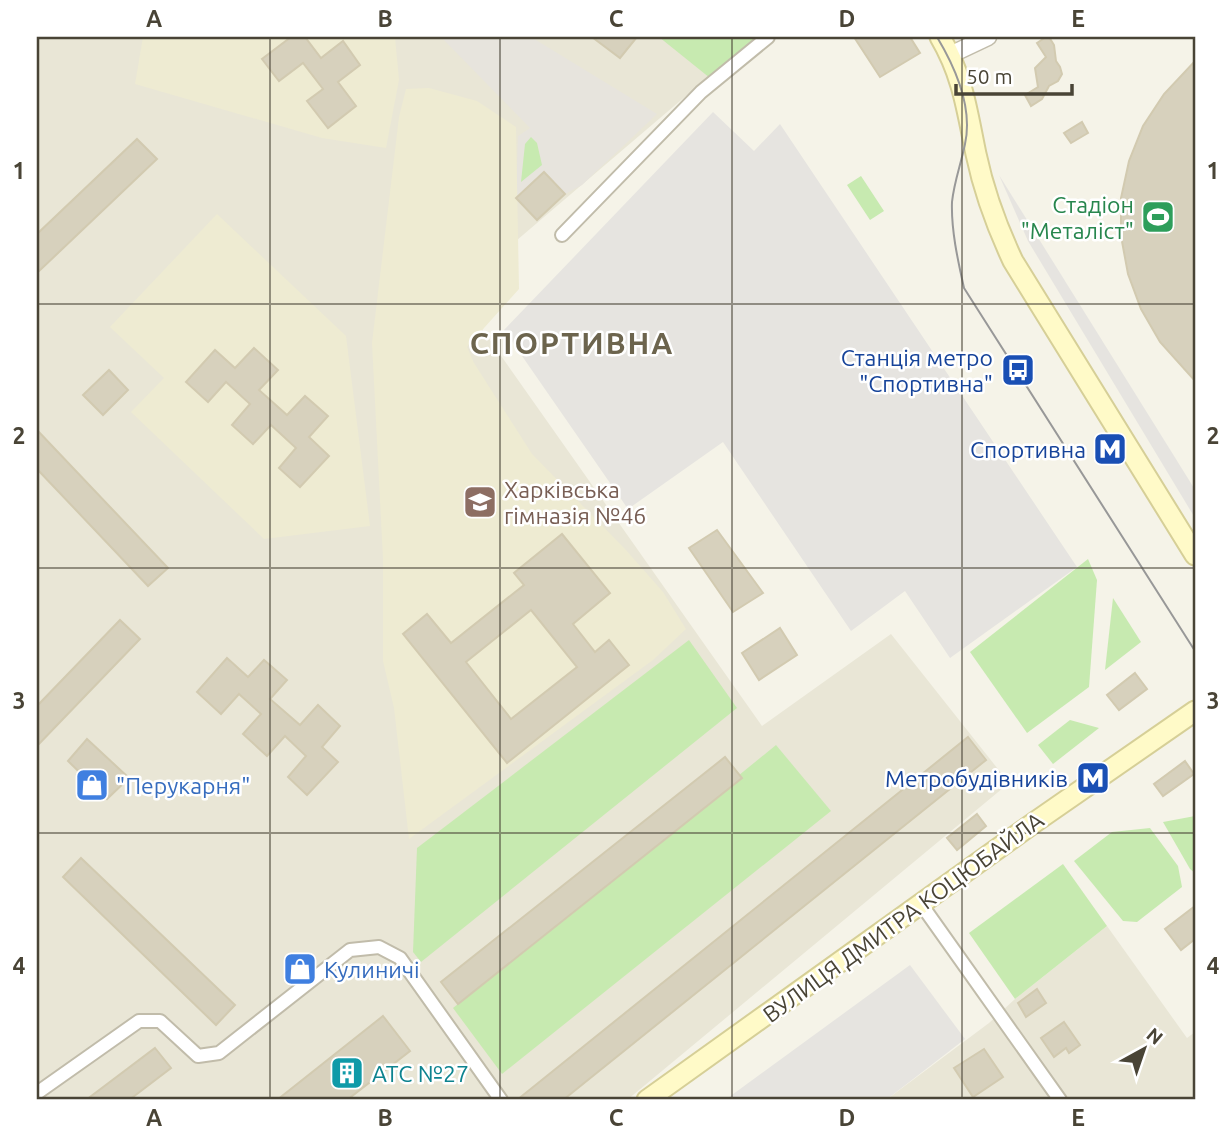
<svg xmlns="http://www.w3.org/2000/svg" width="1232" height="1137" viewBox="0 0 1232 1137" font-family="Ubuntu,sans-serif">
  <rect width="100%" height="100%" fill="#f5f3e8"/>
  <g fill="#e9e6d6">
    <polygon points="37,37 755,37 456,292 762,726 891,634 1009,783 627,1100 37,1100"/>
    <polygon points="1107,926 1187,1038 1195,1032 1195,1100 886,1100 989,1023 1015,999"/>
  </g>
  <polygon fill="#e7e4dd" points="441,37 531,37 657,114 582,185 565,194 544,172 516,198 518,136 530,128"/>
  <g fill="#eeebd2">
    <polygon points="143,37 395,37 399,80 386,148 322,138 135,84"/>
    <polygon points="429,88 477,101 516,127 519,289 467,347 474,363 532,454 625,549 663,592 686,629 653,660 409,839 394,708 383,661 383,559 372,343 399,117 406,89"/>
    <polygon points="217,214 346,336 370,526 264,539 131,412 164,378 110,327"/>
  </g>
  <g fill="#c7eab0">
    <polygon points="659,37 756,37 710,78"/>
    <polygon points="531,137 537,143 542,165 521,182 525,144"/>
    <polygon points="861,176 884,211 870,220 847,185"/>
    <polygon points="1088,559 1097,580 1089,687 1027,733 970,652"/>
    <polygon points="1113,598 1141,642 1105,670"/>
    <polygon points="689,640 737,708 421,962 413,952 417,848"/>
    <polygon points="1070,720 1099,728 1053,764 1038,745"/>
    <polygon points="776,745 831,811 502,1074 453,1008"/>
    <polygon points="1195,816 1195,873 1190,869 1163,822"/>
    <polygon points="1150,828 1178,866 1182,887 1137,922 1123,921 1074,861 1112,832"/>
    <polygon points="1063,864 1107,926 1015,999 969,933"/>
  </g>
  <g fill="#e6e4e0">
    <polygon points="713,112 754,151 780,124 1077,567 950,658 905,591 851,631 723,442 628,509 504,330"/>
    <polygon points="999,175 1189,480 1195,490 1195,518 1028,241"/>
    <polygon points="910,965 965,1039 886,1100 725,1100"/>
  </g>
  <g fill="#d7d1bd" stroke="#d2cab0" stroke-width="2" fill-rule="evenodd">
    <polygon points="291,37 305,37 321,58 343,41 360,65 338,82 356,106 328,128 307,101 323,89 303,63 279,81 262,59"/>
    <polygon points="592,37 637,37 620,58"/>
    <polygon points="854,37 910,37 920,53 880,77"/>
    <polygon points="1046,37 1049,37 1054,45 1056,61 1060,67 1062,74 1058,81 1049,86 1042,99 1031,106 1025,95 1038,87 1035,68 1046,57 1037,43"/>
    <polygon points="1195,61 1195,381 1160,342 1141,309 1128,274 1121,236 1121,198 1129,161 1143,126 1164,94"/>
    <polygon points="1082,122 1088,133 1071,143 1064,133"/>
    <polygon points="137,139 157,159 37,273 37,234"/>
    <polygon points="544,172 565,194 537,220 516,198"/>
    <polygon points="254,348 278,370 259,390 287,415 305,396 328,416 309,437 329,456 300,487 279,468 296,448 271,425 253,444 232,425 250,404 226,382 208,402 186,382 215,350 235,368"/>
    <polygon points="109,370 128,390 103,415 83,395"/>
    <polygon points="37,430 168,568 148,586 37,469"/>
    <polygon points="717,530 763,593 733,612 689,548"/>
    <path d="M562 534 610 593 573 624 595 652 609 640 629 665 507 763 403 634 427 614 451 643 524 585 514 573ZM531 610 577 667 511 719 466 662Z"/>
    <polygon points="120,620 140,639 37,746 37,706"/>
    <polygon points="780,628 797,655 759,680 742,653"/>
    <polygon points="227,658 248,677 264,660 287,680 270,699 300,725 318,705 340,726 322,747 338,762 307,795 288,777 306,756 285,736 267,756 243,734 261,714 239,694 221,714 197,692"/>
    <polygon points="1135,673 1147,689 1119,710 1107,695"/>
    <polygon points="968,737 986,760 563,1100 517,1100"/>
    <polygon points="87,739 129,778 107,799 68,761"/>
    <polygon points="725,757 742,778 458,1004 441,982"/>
    <polygon points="1185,761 1194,774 1163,796 1154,784"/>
    <polygon points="977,814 986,826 957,850 947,838"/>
    <polygon points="81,858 235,1005 216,1025 63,877"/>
    <polygon points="1195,906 1195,939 1181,950 1165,929"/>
    <polygon points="1037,989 1046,1003 1026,1017 1018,1003"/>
    <polygon points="383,1016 410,1051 347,1100 277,1100"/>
    <polygon points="1064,1022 1080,1045 1069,1053 1066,1048 1054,1057 1041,1038"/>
    <polygon points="155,1048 171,1068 129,1100 86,1100"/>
    <polygon points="984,1049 1003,1077 973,1097 954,1068"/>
  </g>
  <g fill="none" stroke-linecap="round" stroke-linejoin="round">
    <defs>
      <g id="minor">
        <polyline points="562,235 701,92 768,37"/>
        <polyline points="921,904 1060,1100"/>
        <polyline points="37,1093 139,1021 160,1021 198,1056 219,1053 350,950 379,947 400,958 501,1100"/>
      </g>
      <polyline id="tertiary" points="950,55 988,37"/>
      <g id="secondary">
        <path d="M940 37C963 76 967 111 976 154 984 192 997 227 1013 261L1195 555"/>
        <polyline points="647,1100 1035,822 1195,711"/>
      </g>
    </defs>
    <use href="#minor" stroke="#c1bcaa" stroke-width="16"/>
    <use href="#tertiary" stroke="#c1bcaa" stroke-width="19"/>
    <use href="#secondary" stroke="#d6cf97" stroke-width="23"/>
    <use href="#minor" stroke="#fff" stroke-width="12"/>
    <use href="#tertiary" stroke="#fff" stroke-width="16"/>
    <use href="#secondary" stroke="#fffac8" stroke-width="19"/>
    <path stroke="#989898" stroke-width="2" d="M937 37C955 67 973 108 965 144 961 164 954 182 952 202 951 230 958 261 964 288L1195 651"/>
  </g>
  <path fill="none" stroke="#494436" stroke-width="2" stroke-opacity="0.55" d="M270 37V1100M500 37V1100M732 37V1100M962 37V1100M37 304H1195M37 568H1195M37 833H1195"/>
  <defs>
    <symbol id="stadium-square" viewBox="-11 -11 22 22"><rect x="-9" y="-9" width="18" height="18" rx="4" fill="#2e9e5b" stroke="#fff"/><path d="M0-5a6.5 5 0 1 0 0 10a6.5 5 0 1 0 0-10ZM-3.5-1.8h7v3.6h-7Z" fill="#fff"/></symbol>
    <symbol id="bus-square" viewBox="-11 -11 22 22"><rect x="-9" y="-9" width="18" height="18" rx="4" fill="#1a4fb4" stroke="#fff"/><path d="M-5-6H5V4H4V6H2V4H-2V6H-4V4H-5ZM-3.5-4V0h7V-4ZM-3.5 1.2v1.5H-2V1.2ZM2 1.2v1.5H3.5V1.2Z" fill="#fff"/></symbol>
    <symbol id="metro-square" viewBox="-11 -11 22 22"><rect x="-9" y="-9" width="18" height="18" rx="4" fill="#1a4fb4" stroke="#fff"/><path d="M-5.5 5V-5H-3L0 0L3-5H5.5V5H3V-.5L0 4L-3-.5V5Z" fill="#fff"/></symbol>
    <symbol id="school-square" viewBox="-11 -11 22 22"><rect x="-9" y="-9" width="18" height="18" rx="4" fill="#8d6e63" stroke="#fff"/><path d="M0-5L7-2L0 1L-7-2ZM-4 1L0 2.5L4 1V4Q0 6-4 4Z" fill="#fff"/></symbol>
    <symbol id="shop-square" viewBox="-11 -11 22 22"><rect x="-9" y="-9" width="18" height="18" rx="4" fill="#3f7fe0" stroke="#fff"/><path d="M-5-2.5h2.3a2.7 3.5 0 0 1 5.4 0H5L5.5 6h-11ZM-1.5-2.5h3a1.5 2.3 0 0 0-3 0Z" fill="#fff"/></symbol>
    <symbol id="building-square" viewBox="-11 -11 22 22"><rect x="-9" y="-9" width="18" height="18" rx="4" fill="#0f9aa8" stroke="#fff"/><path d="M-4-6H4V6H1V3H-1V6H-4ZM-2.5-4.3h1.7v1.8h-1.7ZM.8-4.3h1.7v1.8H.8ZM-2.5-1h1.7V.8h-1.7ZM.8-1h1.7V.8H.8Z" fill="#fff"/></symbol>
  </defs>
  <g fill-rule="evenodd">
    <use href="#stadium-square" x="1139" y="198" width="38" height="38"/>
    <use href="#bus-square" x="999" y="351" width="38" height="38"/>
    <use href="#metro-square" x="1091" y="430" width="38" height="38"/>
    <use href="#school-square" x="461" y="483" width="38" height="38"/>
    <use href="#metro-square" x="1074" y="759" width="38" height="38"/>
    <use href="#shop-square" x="73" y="766" width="38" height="38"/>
    <use href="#shop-square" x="281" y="950" width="38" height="38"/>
    <use href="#building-square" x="328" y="1054" width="38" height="38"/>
  </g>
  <g text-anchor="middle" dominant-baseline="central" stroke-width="5" stroke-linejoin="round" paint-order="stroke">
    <g font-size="23" fill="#27864d" stroke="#fff" text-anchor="end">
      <text x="1134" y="204">Стадіон<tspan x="1134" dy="26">"Металіст"</tspan></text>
    </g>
    <g font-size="23" fill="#164399" stroke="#fff" text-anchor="end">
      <text x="993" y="357">Станція метро<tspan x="993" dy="26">"Спортивна"</tspan></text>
      <text x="1086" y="449">Спортивна</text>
      <text x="1068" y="778">Метробудівників</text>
    </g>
    <g font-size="23" fill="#785e54" stroke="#fff" text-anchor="start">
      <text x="504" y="489">Харківська<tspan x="504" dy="26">гімназія №46</tspan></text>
    </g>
    <g font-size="23" fill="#366cbe" stroke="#fff" text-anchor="start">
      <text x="116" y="785">"Перукарня"</text>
      <text x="324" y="969">Кулиничі</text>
    </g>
    <g font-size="23" fill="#494436" stroke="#fff">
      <text transform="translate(903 917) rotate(-36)">ВУЛИЦЯ ДМИТРА КОЦЮБАЙЛА</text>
    </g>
    <g font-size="23" fill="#0d838f" stroke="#fff" text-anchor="start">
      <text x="372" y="1073">АТС №27</text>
    </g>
    <g font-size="30" font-weight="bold" letter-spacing="2" fill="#6c644d" stroke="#fff">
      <text x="572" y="343">СПОРТИВНА</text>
    </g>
  </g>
  <rect width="1232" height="1137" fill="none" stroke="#ffffff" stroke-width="77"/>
  <g transform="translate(1144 1049) rotate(40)" stroke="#ffffff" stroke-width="5" paint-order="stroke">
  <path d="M0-5L12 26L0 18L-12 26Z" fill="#494436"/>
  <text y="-10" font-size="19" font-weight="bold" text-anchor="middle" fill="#494436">N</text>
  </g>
  <path d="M956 84v10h116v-10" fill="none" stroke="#494436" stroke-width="3.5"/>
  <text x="966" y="84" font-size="21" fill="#494436" stroke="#ffffff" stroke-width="5" paint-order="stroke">50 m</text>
  <rect x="38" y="38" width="1156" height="1060" fill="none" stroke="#494436" stroke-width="2.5"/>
  <g font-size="23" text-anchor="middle" font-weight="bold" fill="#494436">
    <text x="154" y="27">A</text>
    <text x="385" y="27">B</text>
    <text x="616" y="27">C</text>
    <text x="847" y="27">D</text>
    <text x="1078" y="27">E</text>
    <text x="19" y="179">1</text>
    <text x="1213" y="179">1</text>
    <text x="19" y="444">2</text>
    <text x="1213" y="444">2</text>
    <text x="19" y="709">3</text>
    <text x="1213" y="709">3</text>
    <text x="19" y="974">4</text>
    <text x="1213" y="974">4</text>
    <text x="154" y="1126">A</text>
    <text x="385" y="1126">B</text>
    <text x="616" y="1126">C</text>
    <text x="847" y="1126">D</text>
    <text x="1078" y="1126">E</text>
  </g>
</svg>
